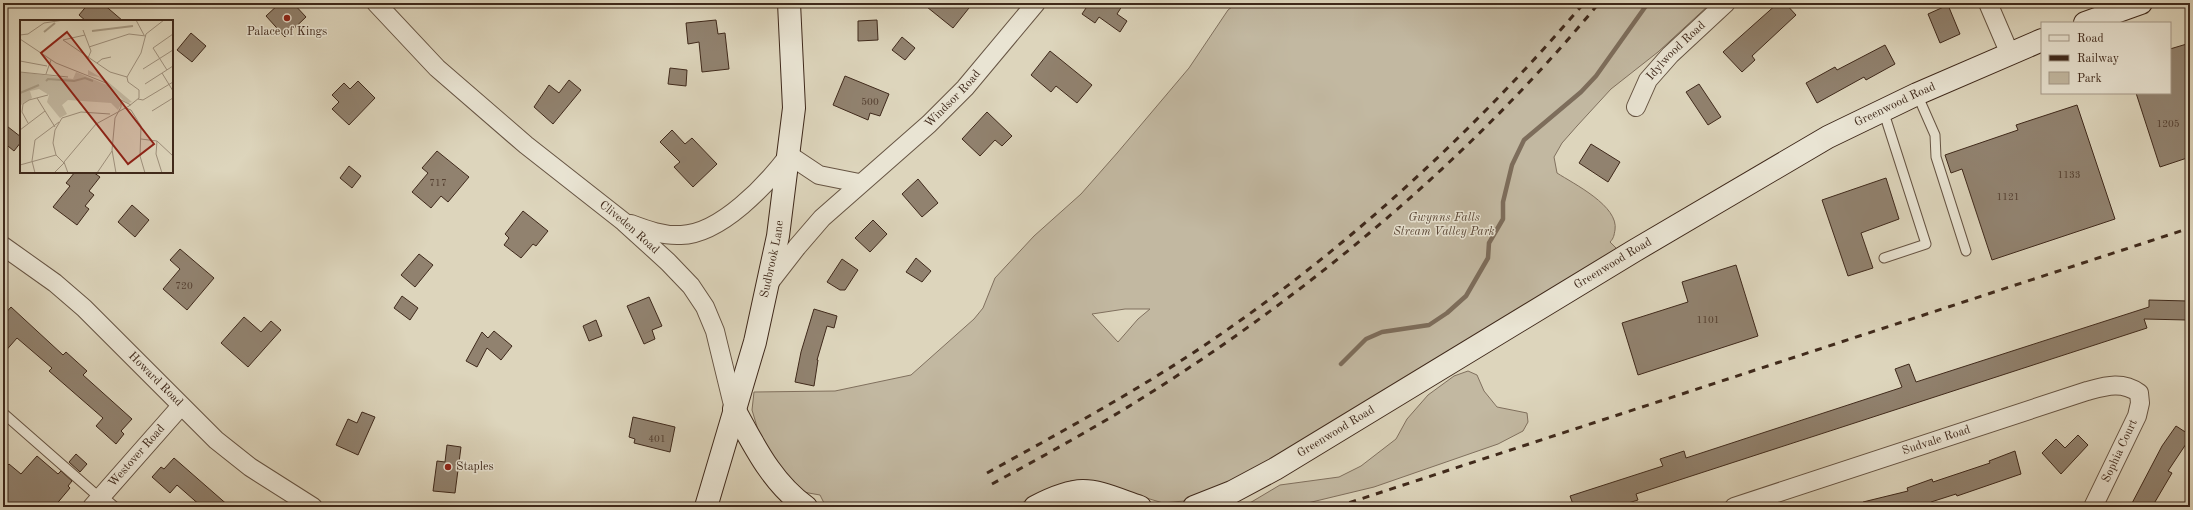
<svg xmlns="http://www.w3.org/2000/svg" width="2193" height="510" viewBox="0 0 2193 510" font-family="'Old Standard TT',serif">
  <rect width="100%" height="100%" fill="#ddd5bc"/>
  <filter id="stains"><feTurbulence type="fractalNoise" baseFrequency=".005" numOctaves="4"/><feColorMatrix values="0 0 0 0 .2 0 0 0 0 .09 0 0 0 0 .02 0 0 0 .5 -.17"/></filter>
  <radialGradient id="worn" r=".72"><stop offset=".6" stop-color="#630" stop-opacity="0"/><stop offset="1" stop-color="#630" stop-opacity=".3"/></radialGradient>
  <g fill="#c2b8a1" stroke="#80705e" fill-rule="evenodd">
    <path d="M1237 3H1711L1658 52 1611 89 1577 126 1562 143 1554 157 1557 173C1574 184 1619 206 1615 230 1614 235 1614 238 1610 242L1617 249 1271 461 1203 496 1184 501 1163 503 1087 480 1071 481 1055 486 1014 507H826L820 495 803 492 779 467 761 440 752 410 754 392 835 391 911 375 974 319 983 308 995 278 1034 236 1081 194 1118 152 1189 68 1228 10ZM1125 309H1150L1138 319 1118 342 1092 314Z"/>
    <polygon points="1468,371 1477,375 1484,391 1497,407 1527,413 1528,422 1523,431 1498,444 1374,487 1291,507 1243,507 1280,485 1339,477 1361,466 1396,439 1407,419 1428,395 1454,376"/>
  </g>
  <g fill="none" stroke-linecap="round" stroke-linejoin="round">
    <polyline stroke="#7d6d5b" stroke-width="4.5" points="1341,364 1366,339 1382,332 1429,325 1447,313 1466,296 1488,258 1489,243 1503,219 1503,202 1512,165 1524,140 1581,92 1596,76 1648,3"/>
  </g>
  <g fill="#91826f" stroke="#3f291b">
    <polygon points="89,3 102,3 123,21 86,21 79,15"/>
    <polygon points="280,3 293,3 306,17 285,37 266,16"/>
    <polygon points="922,3 973,3 953,28"/>
    <polygon points="1078,3 1124,3 1117,14 1127,21 1120,32 1099,17 1095,23 1082,14 1086,8"/>
    <polygon points="1778,3 1785,3 1796,15 1752,56 1755,60 1742,72 1723,52"/>
    <polygon points="1948,5 1960,34 1940,43 1928,14"/>
    <polygon points="716,20 718,34 725,33 729,69 702,72 699,42 688,44 686,23"/>
    <polygon points="877,20 878,40 858,41 858,21"/>
    <polygon points="191,33 206,46 192,62 177,50"/>
    <polygon points="902,37 915,48 905,60 892,50"/>
    <polygon points="2190,43 2190,157 2160,167 2136,93 2170,93 2170,49"/>
    <polygon points="1885,45 1895,64 1866,80 1864,77 1817,103 1806,83 1835,67 1837,70"/>
    <polygon points="1050,51 1092,85 1077,103 1056,86 1051,92 1031,75"/>
    <polygon points="670,68 687,70 686,86 668,84"/>
    <polygon points="845,76 889,94 880,116 870,113 868,120 833,105"/>
    <polygon points="569,80 581,90 553,124 534,107 549,85 559,93"/>
    <polygon points="358,81 375,98 349,125 332,109 339,102 332,95 344,83 350,89"/>
    <polygon points="1699,84 1721,117 1708,125 1686,92"/>
    <polygon points="2077,105 2115,219 1992,260 1962,169 1951,173 1945,155 2018,130 2016,125"/>
    <polygon points="987,112 1012,136 1002,146 995,140 980,156 962,139"/>
    <polygon points="3,123 21,137 21,142 14,151 3,142"/>
    <polygon points="672,130 685,144 692,138 717,164 693,187 674,167 680,162 660,142"/>
    <polygon points="1591,144 1620,162 1608,182 1579,163"/>
    <polygon points="437,151 469,177 448,202 441,196 431,208 412,192 428,173 422,168"/>
    <polygon points="349,166 361,176 352,188 340,178"/>
    <polygon points="75,172 93,172 100,177 89,191 94,195 85,206 89,209 77,225 53,207 70,186 66,183"/>
    <polygon points="1886,178 1899,219 1861,233 1873,268 1848,276 1822,200"/>
    <polygon points="918,179 938,203 922,217 902,194"/>
    <polygon points="132,205 149,220 135,237 118,222"/>
    <polygon points="523,211 548,231 536,246 533,244 521,258 504,245 509,238 505,234"/>
    <polygon points="873,220 887,234 870,252 855,238"/>
    <polygon points="180,249 214,278 187,310 163,289 180,269 170,260"/>
    <polygon points="419,254 433,265 415,287 401,275"/>
    <polygon points="916,258 931,271 922,282 906,272"/>
    <polygon points="842,259 858,270 845,290 840,290 827,282"/>
    <polygon points="1736,265 1758,336 1638,375 1622,323 1688,302 1682,282"/>
    <polygon points="402,296 418,308 410,320 394,308"/>
    <polygon points="649,297 662,326 652,330 655,339 644,344 627,306"/>
    <polygon points="2149,300 2188,301 2187,320 2144,319 2147,328 1636,494 1638,500 1615,507 1574,507 1570,496 1663,466 1660,459 1684,451 1686,458 1900,388 1902,387 1895,369 1909,364 1916,382 2149,307"/>
    <polygon points="11,307 63,355 66,352 87,371 83,375 132,419 121,431 124,434 116,444 96,426 103,418 49,371 52,368 17,338 3,354 3,316"/>
    <polygon points="814,309 837,316 834,328 827,326 817,360 818,360 814,386 795,382 801,352"/>
    <polygon points="244,317 261,332 271,321 281,330 248,367 221,343"/>
    <polygon points="596,320 602,336 589,341 583,326"/>
    <polygon points="494,331 512,346 501,360 487,348 477,367 466,361 482,332 488,338"/>
    <polygon points="362,412 375,417 358,455 336,445 348,419 357,423"/>
    <polygon points="633,417 675,427 670,452 634,443 635,439 629,437"/>
    <polygon points="2176,426 2190,435 2190,438 2168,471 2172,473 2152,507 2130,507 2162,446"/>
    <polygon points="2078,435 2088,445 2061,474 2042,453 2056,439 2065,448"/>
    <polygon points="447,445 461,447 455,493 433,491 437,461 445,462"/>
    <polygon points="2015,451 2021,474 1957,496 1956,494 1931,502 1933,507 1864,507 1863,502 1908,491 1907,488 1932,479 1933,482 1990,463 1989,461"/>
    <polygon points="76,454 87,464 80,472 69,462"/>
    <polygon points="37,456 58,474 61,471 72,481 68,486 70,488 54,507 3,507 3,470 9,464 21,474"/>
    <polygon points="174,458 230,507 202,507 177,485 170,493 152,477 161,467 164,469"/>
  </g>
  <g fill="none" stroke-linecap="round" stroke-linejoin="round">
    <defs>
      <g id="lane">
        <polyline points="1917,94 1935,135 1936,157 1966,251"/>
        <polyline points="1883,110 1926,244 1884,258"/>
        <polyline points="3,413 100,498"/>
        <polyline points="102,496 115,507"/>
      </g>
      <g id="street">
        <path id="s1" d="M376 3 437 68 526 145 624 222 668 262 691 286 705 307 715 331 734 409"/>
        <polyline points="1988,3 2009,52"/>
        <path id="s2" d="M1636 107 1648 80 1670 55 1726 3"/>
        <path d="M631 224C647 230 663 236 681 235 721 234 767 184 789 155L819 175 859 183"/>
        <path id="s3" d="M3 246 55 283 84 308 216 440 250 467 313 507"/>
        <path id="s4" d="M769 283 797 247 822 218 929 124 965 88 1036 3"/>
        <path id="s5" d="M92 507 181 406"/>
        <path id="s6" d="M1734 507 2087 391C2106 386 2122 381 2139 393L2140 403 2137 416 2093 507"/>
      </g>
      <g id="secondary">
        <polyline points="2085,23 2141,3"/>
        <path d="M734 409C754 445 771 482 806 507"/>
        <path id="s7" d="M706 507 755 342 778 236 794 108 789 3"/>
        <path d="M1035 507C1083 482 1091 490 1140 507"/>
        <path id="s8" d="M1194 507 1232 492 1275 469 1634 251 1828 137 1917 94 2042 40"/>
      </g>
    </defs>
    <use href="#lane" stroke="#665443" stroke-width="11"/>
    <use href="#street" stroke="#665443" stroke-width="20"/>
    <use href="#secondary" stroke="#3f291b" stroke-width="24"/>
    <use href="#lane" stroke="#e9e4d3" stroke-width="9"/>
    <use href="#street" stroke="#e9e4d3" stroke-width="18"/>
    <use href="#secondary" stroke="#e9e4d3" stroke-width="22"/>
    <g stroke="#3f291b" stroke-width="3" stroke-dasharray="7 7" stroke-linecap="butt">
      <path d="M987 473C1061 432 1135 392 1205 345 1347 249 1473 133 1584 3"/>
      <path d="M992 484C1047 454 1102 424 1155 390 1321 284 1473 155 1599 3"/>
      <polyline points="1336,507 2190,228"/>
    </g>
  </g>
  <g fill="#8f2418" stroke="#e9e4d3" stroke-width="1.5">
    <circle cx="287" cy="18" r="4"/>
    <circle cx="448" cy="467" r="4"/>
  </g>
  <g text-anchor="middle" dominant-baseline="central" stroke-width="3" stroke-linejoin="round" paint-order="stroke">
    <g font-size="10" fill="#543f30">
      <text x="870" y="102">500</text>
      <text x="2168" y="124">1205</text>
      <text x="2069" y="175">1133</text>
      <text x="438" y="183">717</text>
      <text x="2008" y="197">1121</text>
      <text x="184" y="286">720</text>
      <text x="1708" y="320">1101</text>
      <text x="657" y="439">401</text>
    </g>
    <g font-size="12" fill="#3f291b" stroke="#e9e4d3">
      <text x="287" y="32">Palace of Kings</text>
      <text x="456" y="467" text-anchor="start">Staples</text>
    </g>
    <g font-size="12" fill="#3f291b" stroke="#e9e4d3">
      <text stroke="none"><textPath href="#s2" startOffset="70">Idylwood Road</textPath></text>
      <text stroke="none"><textPath href="#s4" startOffset="261">Windsor Road</textPath></text>
      <text stroke="none"><textPath href="#s8" startOffset="809">Greenwood Road</textPath></text>
      <text stroke="none"><textPath href="#s1" startOffset="339">Cliveden Road</textPath></text>
      <text stroke="none"><textPath href="#s7" startOffset="257">Sudbrook Lane</textPath></text>
      <text stroke="none"><textPath href="#s8" startOffset="485">Greenwood Road</textPath></text>
      <text stroke="none"><textPath href="#s3" startOffset="203">Howard Road</textPath></text>
      <text stroke="none"><textPath href="#s8" startOffset="161">Greenwood Road</textPath></text>
      <text stroke="none"><textPath href="#s6" startOffset="213">Sudvale Road</textPath></text>
      <text transform="translate(2120 451) rotate(-65)">Sophia Court</text>
      <text stroke="none"><textPath href="#s5" startOffset="68">Westover Road</textPath></text>
    </g>
    <g font-size="12" font-style="italic" fill="#594636" stroke="#e9e4d3">
      <text x="1444" y="218">Gwynns Falls<tspan x="1444" dy="14">Stream Valley Park</tspan></text>
    </g>
  </g>
  <g transform="translate(20 20)">
    <rect width="153" height="153" fill="#ddd5bc"/>
    <path d="M68 50 87 61 112 82 108 83 103 80 79 57 68 55ZM0 52 53 59 56 52 87 65 101 84 98 90 91 83 48 80 42 85 47 94 40 98 27 82 29 75 19 69 10 71 12 78 1 85 0 97Z" fill="#c2b8a1"/>
    <path fill="none" stroke="#a79b85" stroke-width="2" d="M72 11 113 6M24 12 35 3M26 61 28 59 54 61 65 58 73 61M0 73 19 65"/>
    <path fill="none" stroke="#9e907c" stroke-width="1" d="M116 0 124 15M63 10 71 31 68 38M0 15 8 14 24 3 44 0M65 15 43 20 90 52 107 57M0 19 36 43 86 63 101 80 111 85M69 27 109 14 126 16M0 41 27 46M77 43 82 39 91 37M123 49 153 30M147 50 133 28 153 14M0 52 48 57M142 53 153 71M26 54 31 40M125 64 153 46M17 78 35 107M118 79 123 80 153 62M106 88 111 90 121 106 120 136 125 153M132 91 153 78M8 103 2 92 3 84 9 80 28 75M0 110 25 91M121 119 137 121 153 136M137 121 136 134 142 153M0 145 36 135M15 153 12 141 15 120 39 102M34 153 44 143 36 135 33 123 35 110 42 98 61 92 90 94M48 153 44 142 76 104 109 86 119 78V70L108 62 107 57 121 33 126 14 144 0M77 153 92 131M96 153 92 130 95 98 101 87V80"/>
    <path fill="#8f2418" fill-opacity="0.15" stroke="#8f2418" stroke-width="2" d="M47 12 134 124 108 144 21 33Z"/>
    <rect width="153" height="153" fill="none" stroke="#3f291b" stroke-width="2"/>
  </g>
  <rect width="2193" height="510" fill="none" stroke="#ddd5bc" stroke-width="16"/>
  <rect x="4" y="4" width="2185" height="502" fill="none" stroke="#3f291b" stroke-width="2"/>
  <rect x="8" y="8" width="2177" height="494" fill="none" stroke="#3f291b"/>
  <rect x="2041" y="22" width="130" height="72" fill="#e9e4d3" stroke="#a59989"/>
  <rect x="2049" y="35" width="20" height="6" fill="#e9e4d3" stroke="#a59989"/>
  <text x="2077" y="42" font-size="12" fill="#3f291b">Road</text>
  <rect x="2049" y="55" width="20" height="6" fill="#3f291b" stroke="#a59989"/>
  <text x="2077" y="62" font-size="12" fill="#3f291b">Railway</text>
  <rect x="2049" y="72" width="20" height="12" fill="#c2b8a1" stroke="#a59989"/>
  <text x="2077" y="82" font-size="12" fill="#3f291b">Park</text>
  <rect width="100%" height="100%" filter="url(#stains)"/>
  <rect width="100%" height="100%" fill="url(#worn)"/>
</svg>
